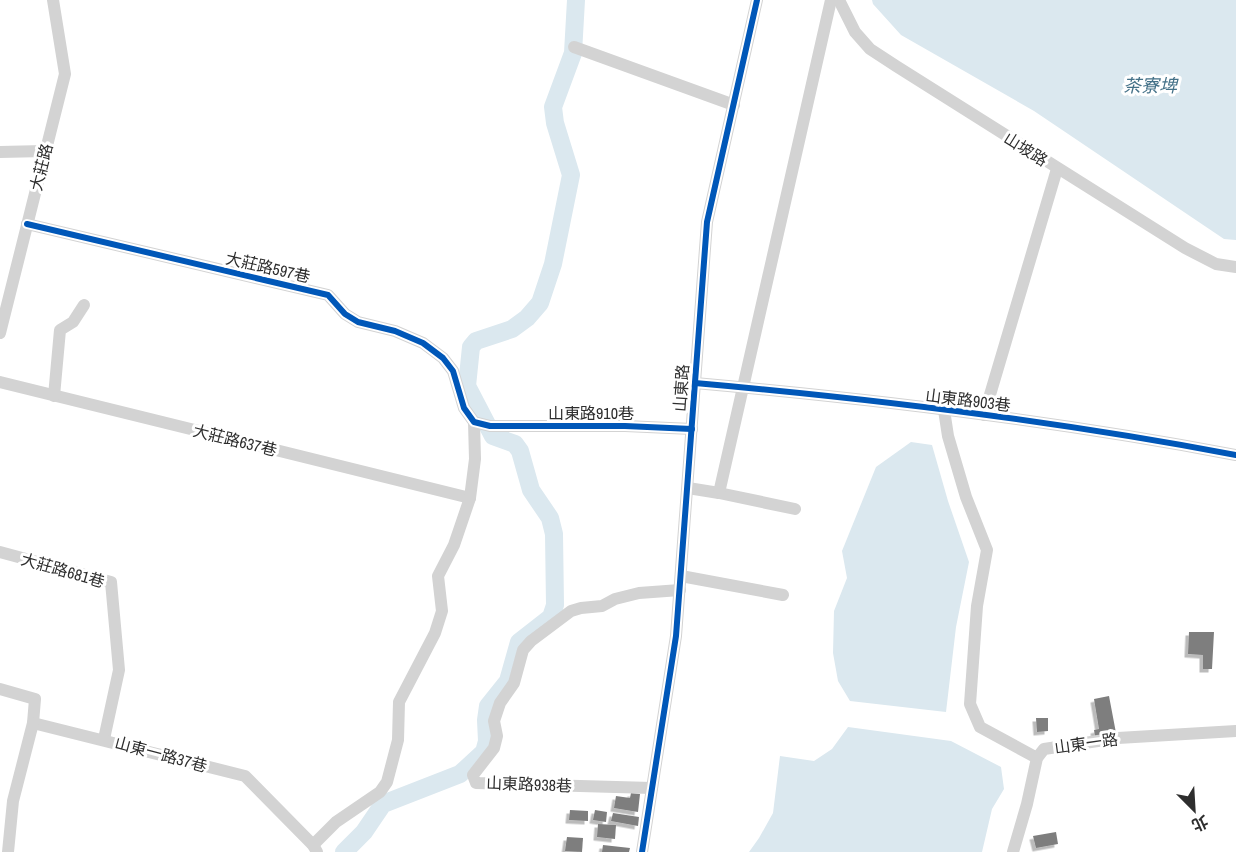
<svg xmlns="http://www.w3.org/2000/svg" width="1236" height="852" viewBox="0 0 1236 852" font-family="'Archivo Narrow','Noto Sans TC',sans-serif">
  <defs>
    <filter id="shadow"><feDropShadow dx="-3.5" dy="3.5" stdDeviation="0" flood-color="#0004"/></filter>
  </defs>
  <rect width="100%" height="100%" fill="#fff"/>
  <g fill="#dbe8ef">
    <polygon points="872,0 1236,0 1236,240 1224,239 1034,111 901,35 873,4"/>
    <polygon points="911,442 932,445 948,501 969,562 956,627 946,712 850,701 838,681 833,653 834,611 847,578 842,551 876,467"/>
    <polygon points="848,727 951,741 1001,767 1004,789 992,809 982,852 749,852 759,838 773,813 780,756 814,761 832,749"/>
  </g>
  <g fill="none" stroke-linecap="round" stroke-linejoin="round">
    <polyline stroke="#dbe8ef" stroke-width="18" points="344,852 364,832 383,804 460,774 484,752 487,741 486,720 488,706 508,681 519,642 551,617 555,605 554,534 550,518 531,490 520,451 515,444 493,436 467,386 471,347 476,341 512,329 527,318 540,303 553,264 571,175 555,123 553,107 573,53 576,0"/>
  </g>
  <g fill="#7e7e7e" filter="url(#shadow)">
    <polygon points="1189,632 1214,632 1212,669 1203,669 1203,655 1188,654"/>
    <polygon points="1109,696 1116,733 1095,736 1094,730 1099,729 1094,699"/>
    <polygon points="1036,718 1048,718 1048,731 1037,732"/>
    <polygon points="631,793 640,794 638,812 614,808 616,796 630,798"/>
    <polygon points="570,810 588,811 588,821 569,820"/>
    <polygon points="595,810 607,812 606,822 593,820"/>
    <polygon points="613,813 639,817 638,826 611,821"/>
    <polygon points="598,824 616,825 615,839 597,837"/>
    <polygon points="1056,832 1058,844 1036,848 1033,836"/>
    <polygon points="567,837 583,838 582,852 565,851"/>
    <polygon points="603,845 630,848 629,852 602,852"/>
  </g>
  <g fill="none" stroke-linecap="round" stroke-linejoin="round">
    <g stroke="#d3d3d3" stroke-width="12">
      <polyline points="839,0 855,32 870,49 896,66 1185,248 1216,264 1236,267"/>
      <polyline points="574,47 734,105"/>
      <polyline points="0,152 44,151"/>
      <polyline points="27,224 328,295 345,314 358,322 395,331 423,343 443,358 453,371 464,408 474,422 490,426 625,426 692,429"/>
      <polyline points="0,333 65,74 53,0"/>
      <polyline points="0,382 470,498"/>
      <path d="M695 383C876 399 1058 421 1236 455"/>
      <polyline points="54,396 60,330 73,322 84,305"/>
      <polyline points="944,410 948,436 966,497 987,550 977,606 970,704 980,727 1037,758"/>
      <polyline points="984,415 1057,169"/>
      <polyline points="688,488 719,493 795,509"/>
      <polyline points="719,493 831,0"/>
      <polyline points="0,552 111,582 119,670 104,739"/>
      <polyline points="681,576 783,595"/>
      <polyline points="0,689 35,699 33,723 245,776 313,845 317,852"/>
      <polyline points="652,788 476,783 473,775 494,748 497,736 494,721 500,703 514,683 523,650 531,641 571,611 581,608 602,606 615,599 639,593 680,590"/>
      <polyline points="313,845 336,822 380,792 387,782 398,740 399,702 435,633 442,611 438,576 454,545 470,498 475,459 474,422"/>
      <polyline points="8,852 13,801 33,723"/>
      <polyline points="642,852 676,636 707,222 757,0"/>
      <polyline points="1013,852 1027,804 1037,758 1044,749 1118,738 1236,731"/>
    </g>
    <defs>
      <g id="cycleway">
        <polyline points="27,224 328,295 345,314 358,322 395,331 423,343 443,358 453,371 464,408 474,422 490,426 625,426 692,429"/>
        <path d="M695 383C876 399 1058 421 1236 455"/>
        <polyline points="642,852 676,636 707,222 757,0"/>
      </g>
    </defs>
    <use href="#cycleway" stroke="#fff" stroke-width="10"/>
    <use href="#cycleway" stroke="#0057b8" stroke-width="6"/>
  </g>
  <g text-anchor="middle" dominant-baseline="central" stroke-width="6" stroke-linejoin="round" paint-order="stroke">
    <g font-size="16" fill="#2e2e2e" stroke="#fff">
      <text transform="translate(1026 149) rotate(32)">山坡路</text>
      <text transform="translate(41 167) rotate(-76)">大莊路</text>
      <text transform="translate(268 267) rotate(13)">大莊路597巷</text>
      <text transform="translate(681 388) rotate(-86)">山東路</text>
      <text transform="translate(968 400) rotate(7)">山東路903巷</text>
      <text x="591" y="413">山東路910巷</text>
      <text transform="translate(235 440) rotate(14)">大莊路637巷</text>
      <text transform="translate(63 570) rotate(16)">大莊路681巷</text>
      <text transform="translate(1086 743) rotate(-8)">山東一路</text>
      <text transform="translate(161 754) rotate(15)">山東一路37巷</text>
      <text transform="translate(529 784) rotate(2)">山東路938巷</text>
    </g>
    <g font-size="18" font-style="italic" fill="#447188" stroke="#fff">
      <text x="1150" y="85">茶寮埤</text>
    </g>
  </g>
  <g transform="translate(1194 810) rotate(156)" stroke="#ffffff" stroke-width="4.5" paint-order="stroke">
  <path d="M0-4.5L10 22L0 15L-10 22Z" fill="#2e2e2e"/>
  <text y="-9" font-size="16" font-weight="bold" text-anchor="middle" fill="#2e2e2e">北</text>
  </g>
</svg>
